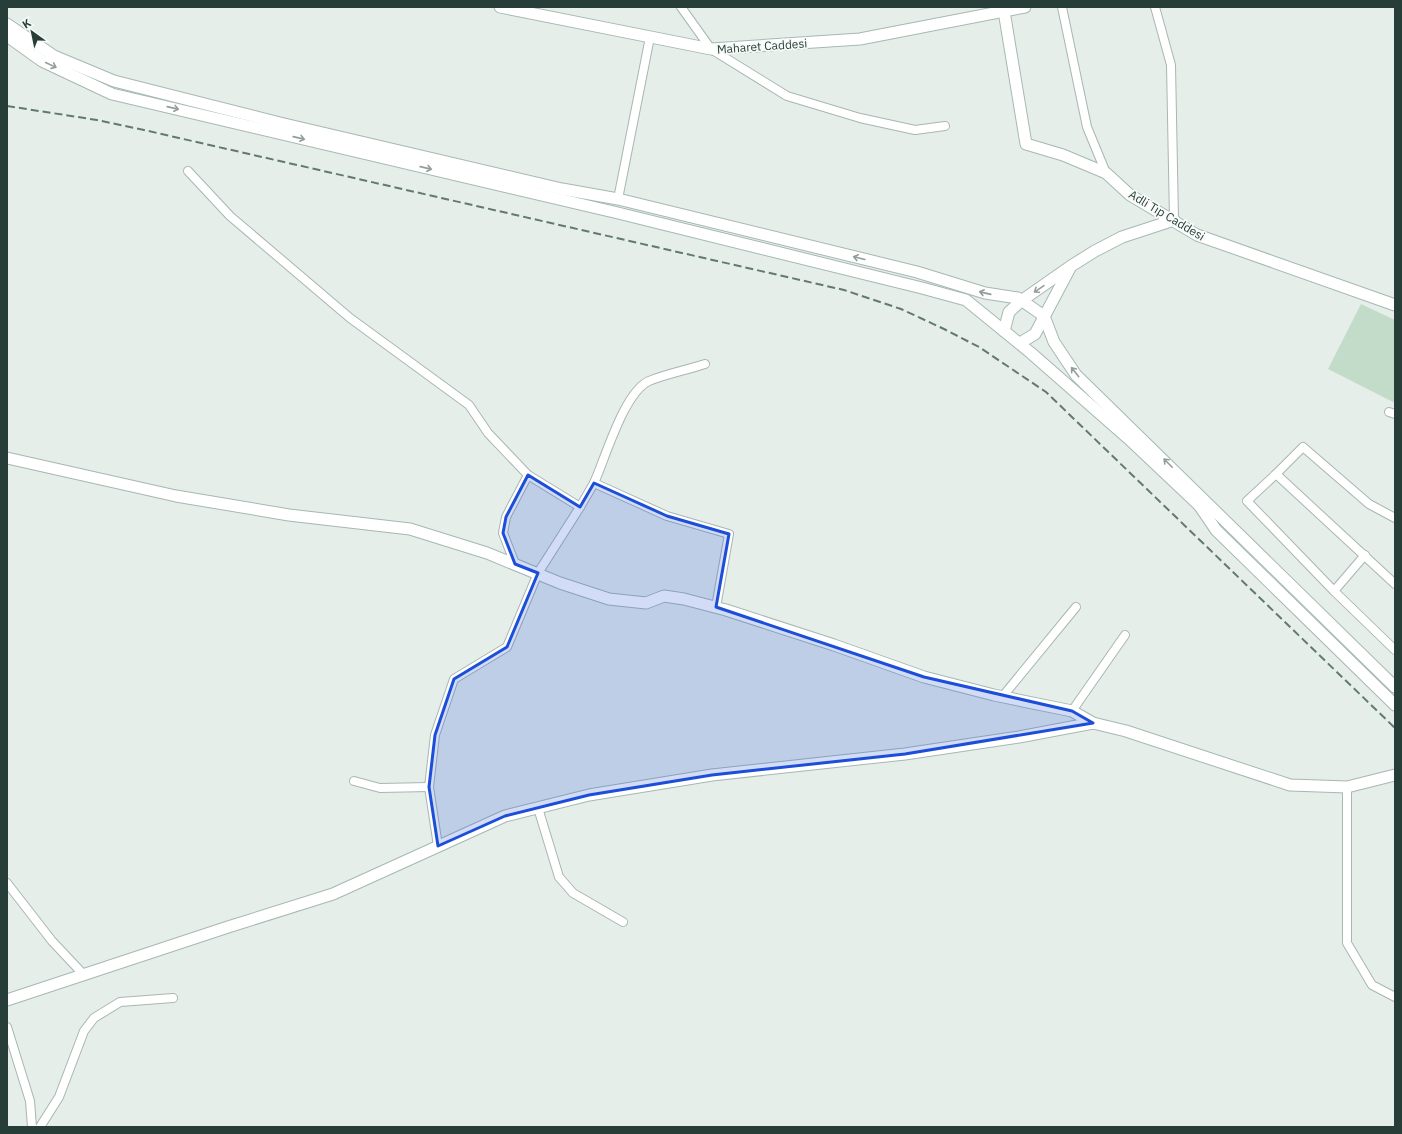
<svg xmlns="http://www.w3.org/2000/svg" width="1402" height="1134" viewBox="0 0 1402 1134" font-family="'IBM Plex Sans',sans-serif">
  <rect width="100%" height="100%" fill="#e6eeea"/>
  <polygon fill="#c2dcc9" points="1361,304 1395,320 1395,403 1328,369"/>
  <g fill="none" stroke-linecap="round" stroke-linejoin="round">
    <defs>
      <g id="street">
        <polyline points="681,7 711,49 787,96 860,118 915,130 945,126"/>
        <polyline points="1062,7 1087,127 1106,173"/>
        <polyline points="1155,7 1171,65 1174,220"/>
        <polyline points="188,171 230,216 350,318 469,405 488,433 528,475 580,507 538,573 507,647 454,679 435,735 429,787 438,846"/>
        <polyline points="618,199 650,37"/>
        <polyline points="1389,412 1395,414"/>
        <polyline points="1276,474 1247,501 1334,591 1395,650"/>
        <path d="M594 483C605 459 624 392 649 381 666 374 687 370 705 364"/>
        <polyline points="580,507 594,483 667,516 729,534 716,607"/>
        <polyline points="1395,518 1369,504 1303,447 1276,474 1395,584"/>
        <polyline points="515,564 503,533 506,517 528,475"/>
        <polyline points="1334,591 1365,555"/>
        <polyline points="1003,696 1076,607"/>
        <polyline points="1072,711 1125,635"/>
        <polyline points="354,781 380,788 429,787"/>
        <polyline points="1347,787 1347,943 1372,985 1395,997"/>
        <polyline points="538,808 559,877 573,893 623,922"/>
        <polyline points="7,883 52,941 84,975"/>
        <polyline points="7,1027 30,1101 32,1127"/>
        <polyline points="40,1127 59,1097 84,1031 94,1018 120,1002 173,998"/>
      </g>
      <g id="secondary">
        <polyline points="500,7 711,49 860,39 1025,7"/>
        <polyline points="1004,11 1026,144 1063,155 1106,173 1130,195 1197,235 1395,305"/>
        <polyline points="7,24 54,56 114,81 280,123 562,189 618,199 917,272 985,293 1018,298 1044,316 1054,342 1076,375 1395,687"/>
        <polyline points="7,36 42,61 112,94 618,213 922,288 966,300 1031,353 1129,439 1202,508"/>
        <polyline points="1004,331 1009,312 1021,301 1071,266 1095,251 1122,237 1174,220"/>
        <polyline points="1020,343 1035,334 1070,268"/>
        <polyline points="7,458 176,496 289,515 410,529 487,553 560,583 609,599 646,603 664,596 684,599 726,610 834,645 924,677 994,695 1072,711 1093,723"/>
        <polyline points="1199,505 1216,530 1395,705"/>
        <polyline points="7,1000 228,927 333,894 505,816 589,795 712,775 905,754 1019,737 1093,723 1126,731 1290,785 1347,787 1395,775"/>
      </g>
    </defs>
    <use href="#street" stroke="#a9b6b1" stroke-width="10"/>
    <use href="#secondary" stroke="#a6b8b2" stroke-width="13"/>
    <use href="#street" stroke="#fff" stroke-width="8"/>
    <use href="#secondary" stroke="#fff" stroke-width="11"/>
    <polyline stroke="#627973" stroke-width="2" stroke-dasharray="8 4" stroke-linecap="butt" points="7,106 97,120 144,130 844,290 901,309 944,329 979,347 1046,392 1395,728"/>
  </g>
  <defs><path id="oneway-shaft" d="M-6 0H5M1.5-3L5.5 0L1.5 3" fill="none" stroke-width="1.6" stroke-linecap="round" stroke-linejoin="round"/></defs>
  <g stroke="#939e9c">
    <use href="#oneway-shaft" transform="translate(51 65) rotate(25)"/>
    <use href="#oneway-shaft" transform="translate(173 108) rotate(13)"/>
    <use href="#oneway-shaft" transform="translate(299 138) rotate(13)"/>
    <use href="#oneway-shaft" transform="translate(426 168) rotate(13)"/>
    <use href="#oneway-shaft" transform="translate(859 258) rotate(-166)"/>
    <use href="#oneway-shaft" transform="translate(1039 289) rotate(146)"/>
    <use href="#oneway-shaft" transform="translate(985 293) rotate(-167)"/>
    <use href="#oneway-shaft" transform="translate(1075 372) rotate(-128)"/>
    <use href="#oneway-shaft" transform="translate(1168 463) rotate(-135)"/>
  </g>
  <path fill="#1d4ed8" fill-opacity="0.2" stroke="#1d4ed8" stroke-width="3" stroke-linejoin="round" d="M528 475 580 507 594 483 667 516 729 534 716 607 924 677 1072 711 1093 723 905 754 712 775 589 795 505 816 438 846 429 787 435 735 454 679 507 647 538 573 515 564 503 533 506 517Z"/>
  <g text-anchor="middle" dominant-baseline="central" stroke-width="3.5" stroke-linejoin="round" paint-order="stroke">
    <g font-size="12" fill="#273e38" stroke="#f7faf8">
      <text transform="translate(762 46) rotate(-4)">Maharet Caddesi</text>
      <text transform="translate(1167 215) rotate(31)">Adli Tıp Caddesi</text>
    </g>
  </g>
  <rect width="1402" height="1134" fill="none" stroke="#273e38" stroke-width="16"/>
  <g transform="translate(32 32) rotate(327)" stroke="#f7faf8" stroke-width="3" paint-order="stroke">
  <path d="M0-3L7 15L0 10L-7 15Z" fill="#273e38"/>
  <text y="-6" font-size="11" font-weight="bold" text-anchor="middle" fill="#273e38">K</text>
  </g>
</svg>
